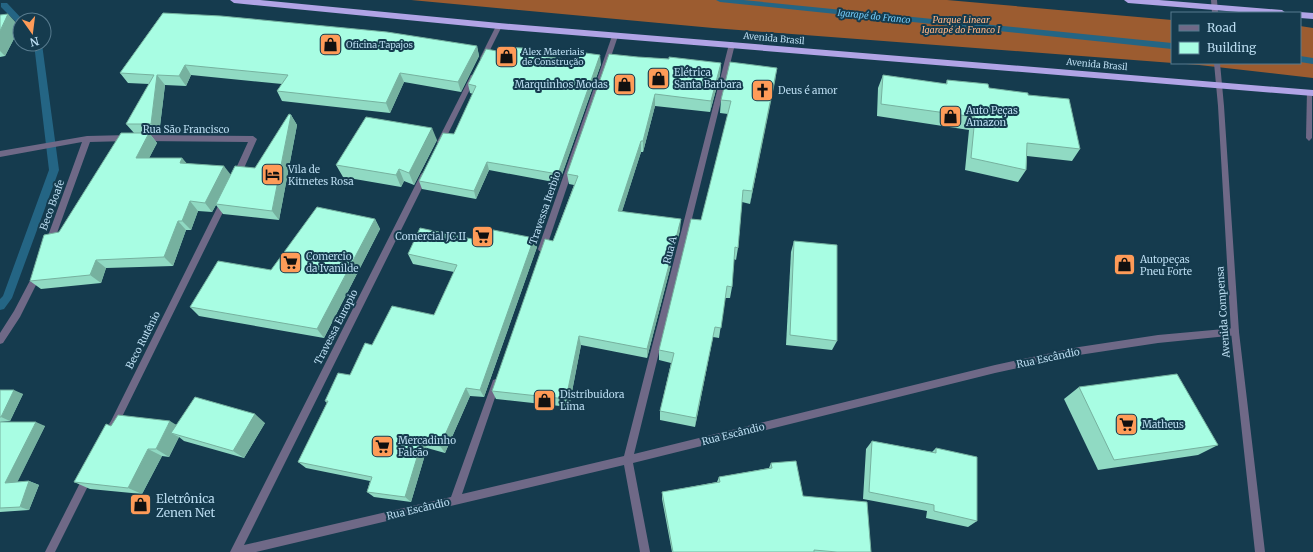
<svg xmlns="http://www.w3.org/2000/svg" width="1313" height="552" viewBox="0 0 1313 552" font-family="Merriweather,serif">
  <rect width="100%" height="100%" fill="#153b4e"/>
  <polygon fill="#9c5c30" points="411,0 947,0 1172,20 1172,63 1300,63 1300,26 1313,28 1313,78 1199,65 713,28"/>
  <g fill="none" stroke-linecap="round" stroke-linejoin="round">
    <g fill="#246584" fill-rule="evenodd">
      <polygon points="716,0 743,0 1172,43 1172,49 720,2"/>
      <polygon points="1,3 7,3 23,20 20,20 20,23 17,23 1,7"/>
      <polygon points="34,44 42,44 59,170 12,298 4,309 0,310 0,299 3,296 49,170"/>
      <polygon points="1300,56 1313,58 1313,64 1300,62"/>
    </g>
    <polygon fill="#6f6987" fill-rule="evenodd" points="1307,90 1309,90 1312,92 1312,138 1309,141 1306,138"/>
    <g fill="#6f6987" fill-rule="evenodd">
      <polygon points="499,24 502,26 486,58 483,60 481,60 480,58 496,26"/>
      <polygon points="615,34 618,36 546,249 545,251 539,251 538,249 612,36"/>
      <polygon points="732,42 735,44 634,454 995,365 1079,347 1158,335 1235,328 1238,329 1239,332 1238,335 1158,343 1079,355 995,373 633,463 650,552 640,552 624,465 256,552 230,552 421,174 425,171 429,174 244,545 451,497 492,383 493,380 496,379 499,380 500,383 462,494 624,456 729,44"/>
      <polygon points="471,75 473,75 476,77 443,144 439,144 437,142"/>
      <polygon points="128,135 131,138 128,141 90,142 53,244 52,246 46,246 45,244 82,142 0,157 0,151 87,136"/>
      <polygon points="143,135 253,136 257,139 241,175 237,178 233,175 248,142 143,141 140,138"/>
      <polygon points="225,197 229,200 117,427 114,428 111,427 109,424 111,421 221,200"/>
      <polygon points="37,272 40,273 41,275 20,317 3,343 0,344 0,333 14,311 34,273"/>
      <polygon points="87,473 90,475 92,478 55,552 45,552 84,475"/>
    </g>
    <g fill="#6f6987" fill-rule="evenodd">
      <polygon points="1211,0 1217,0 1218,13 1212,13"/>
      <polygon points="1214,63 1220,63 1224,106 1239,332 1265,552 1255,552 1231,332 1218,106"/>
    </g>
    <g fill="#b1a4e6" fill-rule="evenodd">
      <polygon points="230,0 260,0 499,23 1313,90 1313,96 499,29 234,3"/>
      <polygon points="1124,0 1159,0 1282,10 1286,13 1251,13 1128,3"/>
      <polygon points="1300,12 1313,13 1313,19 1300,18 1300,13 1297,13"/>
    </g>
  </g>
  <g fill="#90dac3">
    <polygon points="163,13 477,46 479,56 461,92 404,82 390,113 282,101 277,91 282,84 191,75 186,86 165,85 159,134 150,134 157,143 149,158 182,158 186,163 230,175 255,168 291,115 297,125 279,220 223,214 216,205 212,212 198,211 191,230 186,230 173,266 106,268 101,283 41,289 30,281 59,232 134,133 126,124 149,84 128,83 120,73"/>
    <polygon points="0,15 20,27 5,56 0,57"/>
    <polygon points="524,55 601,64 559,183 489,170 476,199 422,189 419,181 454,134 473,94 470,93 468,84"/>
    <polygon points="638,57 669,59 721,63 720,75 710,112 655,106 643,152 641,152 622,211 680,230 647,358 581,345 569,407 496,399 492,391 553,241 574,185 569,184 567,174"/>
    <polygon points="777,68 750,204 742,202 738,248 736,260 734,259 732,287 730,298 725,298 719,338 713,337 695,427 660,420 660,411 671,363 659,360 659,350 701,220 728,114 720,113 721,100"/>
    <polygon points="883,75 946,84 947,80 1028,95 1080,149 1072,161 1027,156 1026,170 1018,182 965,170 969,130 877,116 878,88"/>
    <polygon points="437,140 414,185 404,181 401,187 343,177 336,165"/>
    <polygon points="375,219 380,229 324,338 199,316 190,307 271,270"/>
    <polygon points="472,239 537,247 484,397 470,396 445,453 427,448 411,502 374,497 367,492 370,481 306,468 298,462 327,403 325,401 350,375 372,345 434,315 454,272 413,264 408,254"/>
    <polygon points="794,241 837,341 832,350 786,345 791,252"/>
    <polygon points="1079,387 1218,445 1198,455 1098,470 1064,399"/>
    <polygon points="0,390 23,394 10,421 0,422"/>
    <polygon points="0,422 45,426 17,482 29,481 39,485 29,510 0,512"/>
    <polygon points="265,423 244,458 184,441 179,437 169,457 162,456 142,494 90,489 74,482 111,426"/>
    <polygon points="872,441 932,452 936,448 977,521 968,527 926,518 927,511 863,499 866,449"/>
    <polygon points="771,463 803,496 871,552 672,552 662,499 662,492 717,482 719,477 769,468"/>
  </g>
  <g fill="#76b19f">
    <polygon points="8,14 20,27 5,56 0,51 0,31"/>
    <polygon points="477,46 479,56 461,92 458,82"/>
    <polygon points="523,48 524,57 521,54"/>
    <polygon points="600,55 601,64 559,183 558,174"/>
    <polygon points="721,63 720,75 710,112 711,101"/>
    <polygon points="185,65 191,75 186,86 179,76"/>
    <polygon points="777,68 775,82 750,204 752,191"/>
    <polygon points="400,73 404,82 390,113 386,103"/>
    <polygon points="157,75 165,85 159,134 151,124"/>
    <polygon points="655,94 655,106 643,152 643,141"/>
    <polygon points="291,115 297,125 279,220 272,211"/>
    <polygon points="432,128 437,140 414,185 409,173"/>
    <polygon points="149,133 157,143 144,168 136,158"/>
    <polygon points="641,141 641,152 619,221 618,211"/>
    <polygon points="182,158 190,167 180,163"/>
    <polygon points="487,162 489,170 476,199 474,191"/>
    <polygon points="224,166 231,175 216,204 216,205 212,212 205,203"/>
    <polygon points="399,169 404,181 401,187 396,175"/>
    <polygon points="190,201 198,211 191,230 182,221"/>
    <polygon points="375,219 380,229 324,338 317,329"/>
    <polygon points="681,219 680,230 647,358 647,349"/>
    <polygon points="178,221 186,230 173,266 164,257"/>
    <polygon points="534,238 537,247 484,397 480,390"/>
    <polygon points="96,260 106,268 101,283 90,275"/>
    <polygon points="715,327 695,427 696,418"/>
    <polygon points="579,336 581,345 569,407 566,399"/>
    <polygon points="466,388 470,396 445,453 440,446"/>
    <polygon points="14,390 23,394 10,421 1,417"/>
    <polygon points="255,414 265,423 244,458 233,451"/>
    <polygon points="170,421 183,429 171,433 179,437 169,457 156,449"/>
    <polygon points="36,422 45,426 15,487 5,483"/>
    <polygon points="422,441 427,448 411,502 405,497"/>
    <polygon points="148,449 162,456 142,494 128,488"/>
    <polygon points="29,481 39,485 29,510 20,507"/>
  </g>
  <g fill="#a8fde3" stroke="#76b19f">
    <polygon points="163,13 221,16 387,32 477,46 458,82 400,73 386,103 277,91 288,75 185,65 179,76 157,75 151,124 126,124 154,75 120,73"/>
    <polygon points="8,14 0,31 0,15"/>
    <polygon points="498,47 523,48 521,54 575,60 578,52 600,55 558,174 487,162 474,191 419,181 443,133 454,134 476,86 468,84 486,49 497,51"/>
    <polygon points="609,54 638,57 669,59 669,57 721,63 711,101 655,94 643,141 641,141 618,211 681,219 647,349 579,336 566,399 492,391 545,239 553,241 578,176 567,174"/>
    <polygon points="730,62 777,68 752,191 743,190 738,248 735,247 732,287 727,286 721,328 715,327 696,418 660,411 674,353 659,350 691,219 701,220 731,101 721,100"/>
    <polygon points="883,75 947,84 947,80 988,84 989,88 1028,93 1028,95 1069,99 1080,149 1027,143 1026,170 971,158 975,117 881,104"/>
    <polygon points="289,114 291,115 272,211 216,204 235,166 255,168"/>
    <polygon points="366,117 432,128 409,173 399,169 396,175 336,165"/>
    <polygon points="121,133 149,133 136,158 182,158 180,163 224,166 205,203 190,201 182,221 178,221 164,257 96,260 90,275 30,281 44,235 59,232"/>
    <polygon points="317,207 375,219 317,329 190,307 218,261 271,270"/>
    <polygon points="478,227 534,238 480,390 466,388 440,446 422,441 405,497 367,492 372,477 298,462 328,401 325,401 338,373 350,375 365,343 372,345 392,306 434,315 457,265 408,254 420,228 472,239"/>
    <polygon points="794,241 837,245 837,341 790,335"/>
    <polygon points="1177,374 1218,445 1114,460 1079,387"/>
    <polygon points="0,390 14,390 1,417 0,417"/>
    <polygon points="195,397 255,414 233,451 171,433"/>
    <polygon points="118,415 170,421 156,449 148,449 128,488 74,482 106,424 111,426"/>
    <polygon points="0,422 36,422 5,483 29,481 20,507 0,508"/>
    <polygon points="872,441 936,453 936,448 977,457 977,521 934,511 934,505 869,492"/>
    <polygon points="796,461 803,496 867,502 871,552 837,552 814,550 814,552 673,552 662,492 720,482 719,477 772,468 771,463"/>
  </g>
  <defs>
    <symbol id="shop-square" viewBox="-11 -11 22 22"><rect x="-9" y="-9" width="18" height="18" rx="4" fill="#fe9b58" stroke="#153b4e"/><path d="M-5-2.5h2.3a2.7 3.5 0 0 1 5.4 0H5L5.5 6h-11ZM-1.5-2.5h3a1.5 2.3 0 0 0-3 0Z" fill="#111"/></symbol>
    <symbol id="church-square" viewBox="-11 -11 22 22"><rect x="-9" y="-9" width="18" height="18" rx="4" fill="#fe9b58" stroke="#153b4e"/><path d="M-1.2-6h2.4v3.5h3.3v2.4h-3.3V6h-2.4V-.1h-3.3v-2.4h3.3Z" fill="#111"/></symbol>
    <symbol id="hotel-square" viewBox="-11 -11 22 22"><rect x="-9" y="-9" width="18" height="18" rx="4" fill="#fe9b58" stroke="#153b4e"/><path d="M-6-4.5h1.5V1H6V5H4.5V3h-9V5H-6ZM-4 0a1.8 1.8 0 1 1 3.6 0ZM.5 0V-2.5h3Q6-2.5 6 0Z" fill="#111"/></symbol>
    <symbol id="supermarket-square" viewBox="-11 -11 22 22"><rect x="-9" y="-9" width="18" height="18" rx="4" fill="#fe9b58" stroke="#153b4e"/><path d="M-6-5.5h2.5l.6 2H6L4.5 2H-2.5L-4.4-4H-6ZM-1.5 3.2a1.3 1.3 0 1 0 .1 0ZM3 3.2a1.3 1.3 0 1 0 .1 0Z" fill="#111"/></symbol>
  </defs>
  <g fill-rule="evenodd">
    <use href="#shop-square" x="318" y="32" width="25" height="25"/>
    <use href="#shop-square" x="494" y="44" width="25" height="25"/>
    <use href="#shop-square" x="646" y="66" width="25" height="25"/>
    <use href="#shop-square" x="612" y="72" width="25" height="25"/>
    <use href="#church-square" x="750" y="78" width="25" height="25"/>
    <use href="#shop-square" x="938" y="104" width="25" height="25"/>
    <use href="#hotel-square" x="260" y="162" width="25" height="25"/>
    <use href="#supermarket-square" x="470" y="224" width="25" height="25"/>
    <use href="#supermarket-square" x="278" y="250" width="25" height="25"/>
    <use href="#shop-square" x="1112" y="252" width="25" height="25"/>
    <use href="#shop-square" x="532" y="388" width="25" height="25"/>
    <use href="#supermarket-square" x="1114" y="412" width="25" height="25"/>
    <use href="#supermarket-square" x="370" y="434" width="25" height="25"/>
    <use href="#shop-square" x="128" y="492" width="25" height="25"/>
  </g>
  <g text-anchor="middle" dominant-baseline="central" stroke-width="4" stroke-linejoin="round" paint-order="stroke">
    <g font-size="9" font-style="italic" fill="#73caf7" stroke="#153b4e">
      <text transform="translate(874 16) rotate(6)">Igarapé do Franco</text>
    </g>
    <g font-size="9" font-style="italic" fill="#feb485" stroke="#153b4e">
      <text x="961" y="19">Parque Linear<tspan x="961" dy="10">Igarapé do Franco I</tspan></text>
    </g>
    <g font-size="9" fill="#b9dbef" stroke="#153b4e">
      <text transform="translate(774 38) rotate(5)">Avenida Brasil</text>
      <text transform="translate(1097 64) rotate(5)">Avenida Brasil</text>
    </g>
    <g font-size="9" fill="#b9dbef" stroke="#153b4e" text-anchor="start">
      <text x="346" y="44">Oficina Tapajos</text>
      <text x="522" y="51">Alex Materiais<tspan x="522" dy="10">de Construção</tspan></text>
    </g>
    <g font-size="10" fill="#b9dbef" stroke="#153b4e" text-anchor="start">
      <text x="674" y="72">Elétrica<tspan x="674" dy="12">Santa Barbara</tspan></text>
      <text x="608" y="84" text-anchor="end">Marquinhos Modas</text>
      <text x="778" y="90">Deus é amor</text>
      <text x="966" y="110">Auto Peças<tspan x="966" dy="12">Amazon</tspan></text>
      <text x="288" y="169">Vila de<tspan x="288" dy="12">Kitnetes Rosa</tspan></text>
      <text x="466" y="236" text-anchor="end">Comercial JC II</text>
      <text x="306" y="256">Comercio<tspan x="306" dy="12">da Ivanilde</tspan></text>
      <text x="1140" y="259">Autopeças<tspan x="1140" dy="12">Pneu Forte</tspan></text>
      <text x="560" y="394">Distribuidora<tspan x="560" dy="12">Lima</tspan></text>
      <text x="1142" y="424">Matheus</text>
      <text x="398" y="440">Mercadinho<tspan x="398" dy="12">Falcão</tspan></text>
    </g>
    <g font-size="10" fill="#b9dbef" stroke="#153b4e">
      <text x="186" y="129">Rua São Francisco</text>
      <text transform="translate(52 205) rotate(-70)">Beco Boafe</text>
      <text transform="translate(545 208) rotate(-71)">Travessa Iterbio</text>
      <text transform="translate(670 250) rotate(-76)">Rua A</text>
      <text transform="translate(1223 312) rotate(-94)">Avenida Compensa</text>
      <text transform="translate(336 327) rotate(-63)">Travessa Europio</text>
      <text transform="translate(143 340) rotate(-63)">Beco Rutênio</text>
      <text transform="translate(1048 358) rotate(-12)">Rua Escândio</text>
      <text transform="translate(733 434) rotate(-14)">Rua Escândio</text>
      <text transform="translate(418 509) rotate(-13)">Rua Escândio</text>
    </g>
    <g font-size="12" fill="#b9dbef" stroke="#153b4e" text-anchor="start">
      <text x="156" y="498">Eletrônica<tspan x="156" dy="14">Zenen Net</tspan></text>
    </g>
  </g>
  <rect x="1171" y="12" width="130" height="52" fill="#153b4e" stroke="#577b8e"/>
  <rect x="1179" y="25" width="20" height="6" fill="#6f6987" stroke="#577b8e"/>
  <text x="1207" y="32" font-size="12" fill="#b9dbef">Road</text>
  <rect x="1179" y="42" width="20" height="12" fill="#a8fde3" stroke="#577b8e"/>
  <text x="1207" y="52" font-size="12" fill="#b9dbef">Building</text>
  <g transform="translate(32 32) rotate(166)"><circle r="19" fill="#153b4e" stroke="#577b8e"/>
  <path d="M0-3L7 15L0 10L-7 15Z" fill="#fe9b58"/>
  <text y="-6" font-size="11" font-weight="bold" text-anchor="middle" fill="#b9dbef">N</text>
  </g>
</svg>
